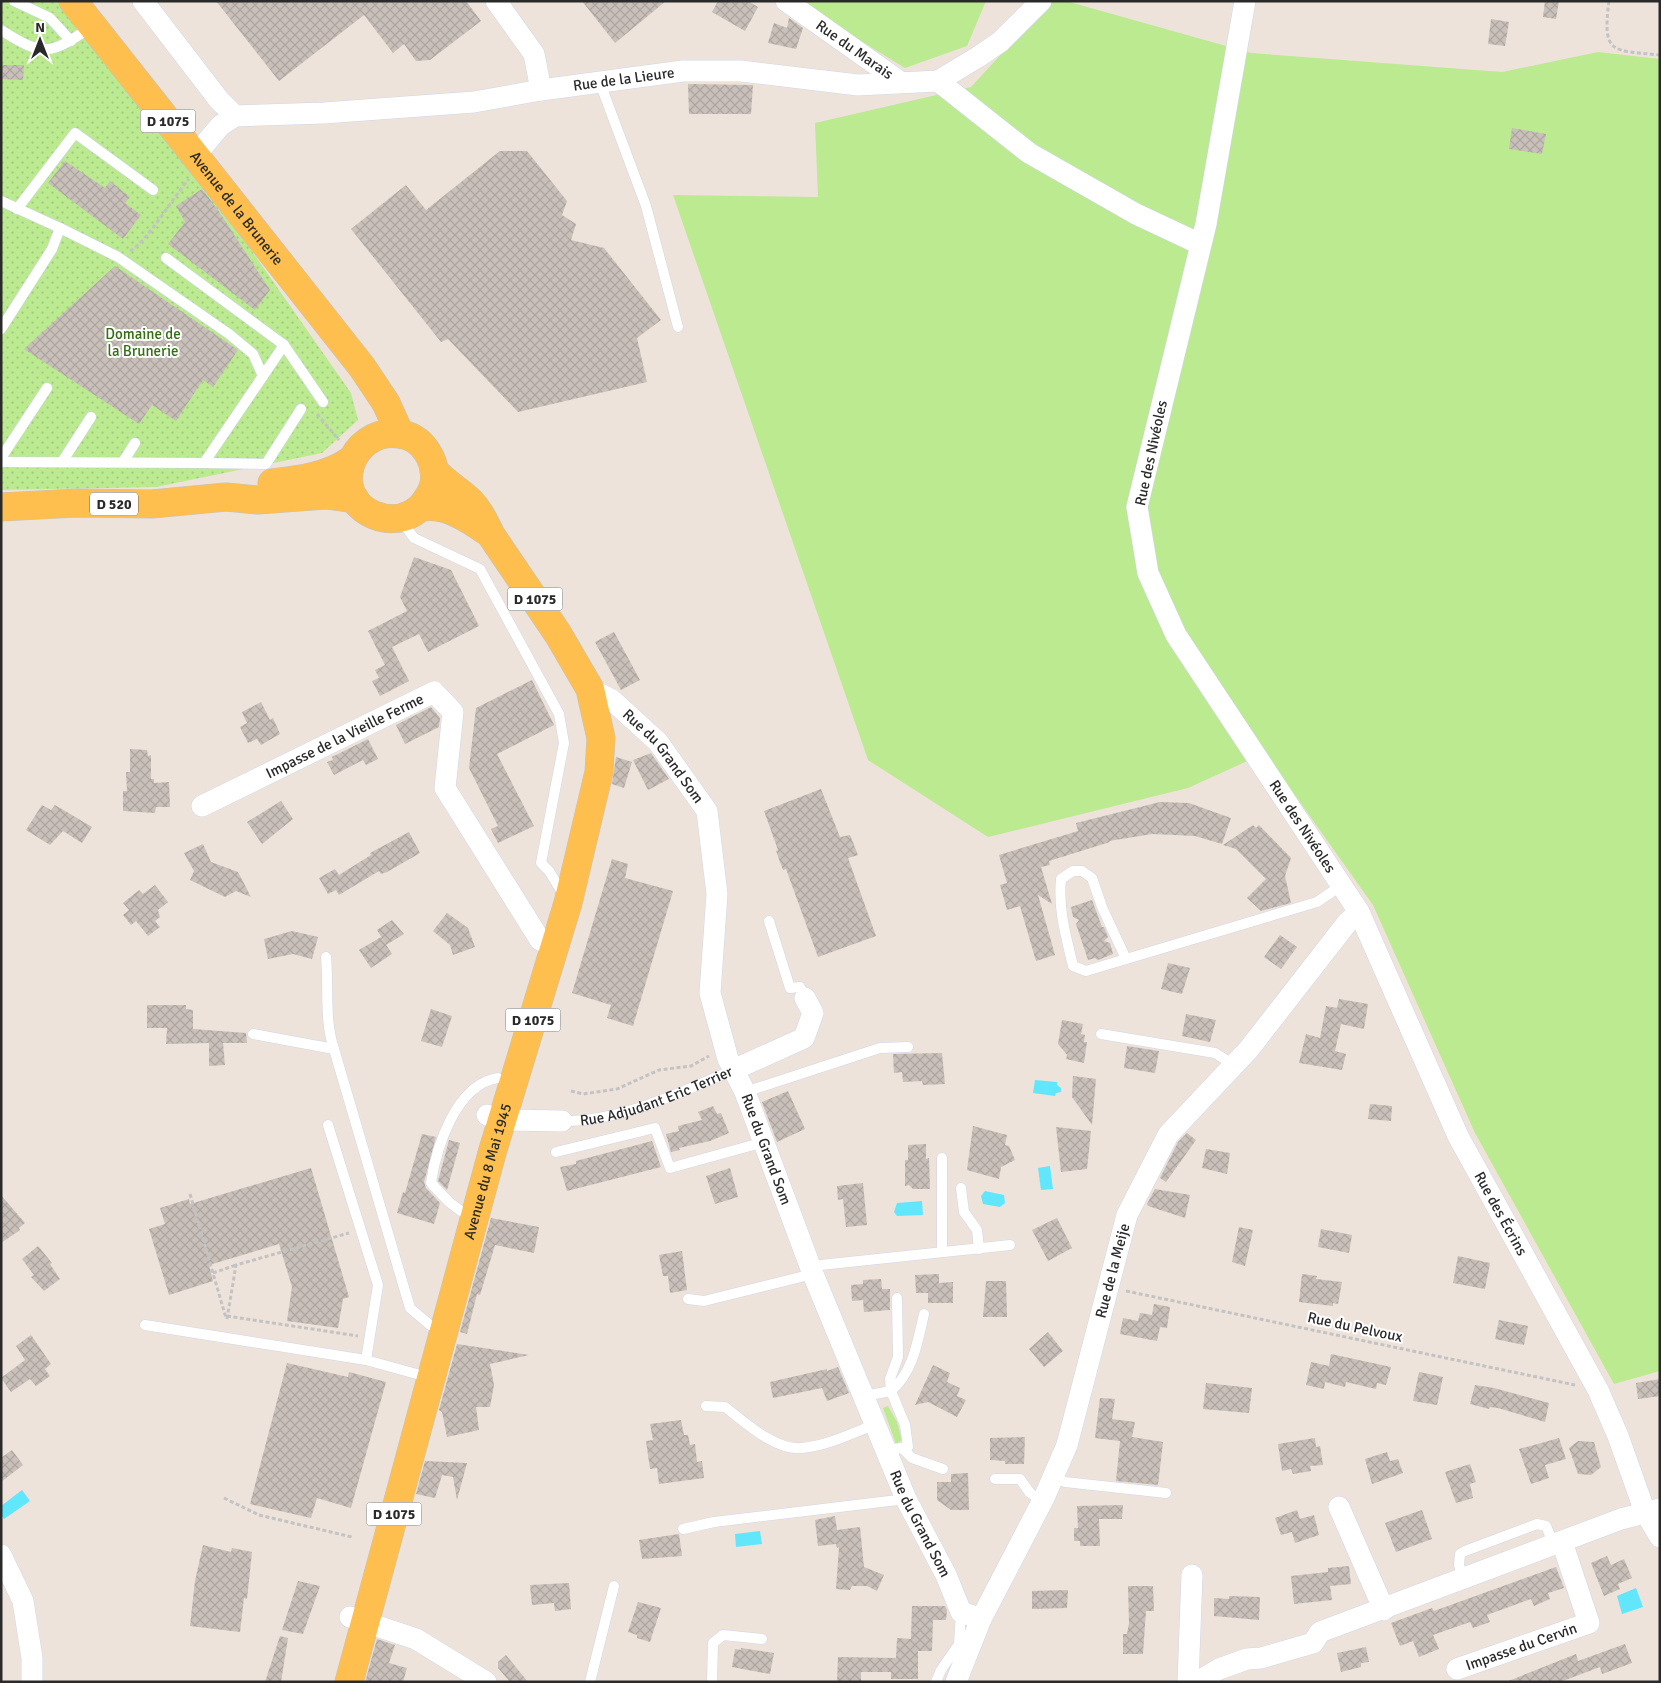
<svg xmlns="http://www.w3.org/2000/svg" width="1661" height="1683" viewBox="0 0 1661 1683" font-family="Signika,sans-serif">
  <defs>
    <pattern id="park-dots" width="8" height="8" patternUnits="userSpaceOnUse" patternTransform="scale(1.25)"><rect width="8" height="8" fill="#bbea91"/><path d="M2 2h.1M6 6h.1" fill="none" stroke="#a1c97d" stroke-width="1.8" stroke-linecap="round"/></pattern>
    <pattern id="building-cross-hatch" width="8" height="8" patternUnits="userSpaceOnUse" patternTransform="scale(1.25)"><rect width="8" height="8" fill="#c9c0ba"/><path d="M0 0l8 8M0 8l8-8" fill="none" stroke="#ada5a0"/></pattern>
  </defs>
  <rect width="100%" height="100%" fill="#eee3da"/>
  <g fill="#bbea91">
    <polygon points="796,1 986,1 967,46 905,68"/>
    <polygon points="1050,1 1066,1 1251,53 1502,72 1598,52 1660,59 1660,1371 1614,1384 1475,1133 1373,905 1265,753 1188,788 988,837 868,760 673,195 818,197 815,123 971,87"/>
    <polygon points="888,1406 897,1422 902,1440 896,1444 883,1408"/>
  </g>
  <polygon fill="url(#park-dots)" points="1,1 60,1 216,200 351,393 358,420 322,453 156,487 1,490"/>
  <g fill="#62e6fb">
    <polygon points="1035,1080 1057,1082 1057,1085 1061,1088 1061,1092 1056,1093 1055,1096 1033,1093"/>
    <polygon points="1050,1166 1053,1189 1041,1190 1038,1168"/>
    <polygon points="985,1191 1004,1195 1005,1203 1000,1207 983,1204 981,1196"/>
    <polygon points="922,1201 923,1215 897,1216 894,1212 897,1203"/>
    <polygon points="22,1490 30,1501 4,1519 1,1515 1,1506"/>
    <polygon points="760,1531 762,1544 736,1547 735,1534"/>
    <polygon points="1636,1588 1643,1607 1622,1614 1617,1596"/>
  </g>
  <g fill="url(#building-cross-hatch)">
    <polygon points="216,1 466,1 481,21 430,60 416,61 404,44 393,53 364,15 279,81"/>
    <polygon points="582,1 666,1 615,43"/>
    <polygon points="718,1 748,1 758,7 745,31 712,12"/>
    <polygon points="1545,1 1559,1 1556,19 1543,17"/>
    <polygon points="789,18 803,28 796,49 768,43 774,23 787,28"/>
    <polygon points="1491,19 1509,22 1505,46 1488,44"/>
    <polygon points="1,65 24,65 23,80 1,79"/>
    <polygon points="688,84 753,85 751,114 689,114"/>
    <polygon points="1512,128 1546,134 1542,154 1509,149"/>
    <polygon points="500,151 527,151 567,201 562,215 576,224 571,240 604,248 661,320 637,338 647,382 518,412 448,339 441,342 351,229 406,185 426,210"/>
    <polygon points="65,161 105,188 110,181 130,197 125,203 141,215 123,239 48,183"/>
    <polygon points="202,189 218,210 270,290 255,310 168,244 185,222 176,206"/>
    <polygon points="115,266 238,350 213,387 203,380 176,421 152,405 139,424 24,349"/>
    <polygon points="414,557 451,570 479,626 428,652 419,634 392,647 409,681 380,696 372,681 379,678 375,670 385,665 368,631 407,611 400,597"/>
    <polygon points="614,632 640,680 621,690 595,642"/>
    <polygon points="532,680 554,725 497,754 534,826 498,843 491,829 498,826 469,768 476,708"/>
    <polygon points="261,702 270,720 273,718 280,734 261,745 257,739 248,743 240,727 247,723 242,712"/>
    <polygon points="431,707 440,718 439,727 405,744 396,725"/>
    <polygon points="368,739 378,759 366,765 363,760 334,775 327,762 333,760 332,757"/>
    <polygon points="130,749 147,750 148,756 151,755 151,779 154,779 154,783 169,782 170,807 156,807 155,813 123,811 123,791 127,791 126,772 130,772"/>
    <polygon points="651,753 669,779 648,790 633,760"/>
    <polygon points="616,757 632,762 624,788 612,784"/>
    <polygon points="821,789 840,837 850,835 858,855 848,858 876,936 818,957 786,869 783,870 776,851 778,850 764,811"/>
    <polygon points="281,801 293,819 262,844 247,822"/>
    <polygon points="1160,802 1189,803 1231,818 1222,844 1195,836 1152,834 1109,841 1110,842 1049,861 1050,865 1041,867 1052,904 1038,895 1055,955 1036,961 1020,906 1007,910 1000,885 1007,883 999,855 1078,831 1076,823"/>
    <polygon points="42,805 51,810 55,805 92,827 82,843 63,831 50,845 26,830"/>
    <polygon points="1253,825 1256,828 1259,825 1291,858 1285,876 1291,903 1261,911 1247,898 1266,879 1236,849 1223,845"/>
    <polygon points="409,832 420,853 387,872 381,874 379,871 339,895 336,890 328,894 319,878 335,869 339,875 371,855 370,853"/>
    <polygon points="203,844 211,862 238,872 251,897 236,891 225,897 190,880 194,871 184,853"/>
    <polygon points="612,859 628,864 625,878 673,891 633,1026 607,1018 611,1005 572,993"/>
    <polygon points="155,885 168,902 158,910 160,917 155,921 160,927 148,936 136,921 131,925 123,915 129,910 123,903 139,890 143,894"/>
    <polygon points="1092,900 1102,927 1104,927 1108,937 1104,941 1110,943 1113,954 1098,960 1095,958 1088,960 1076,924 1079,920 1073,917 1071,907"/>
    <polygon points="447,913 468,928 475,947 453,955 450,945 433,931"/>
    <polygon points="392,920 404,934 386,945 377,930"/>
    <polygon points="292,931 318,937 312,959 293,954 268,959 264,939"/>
    <polygon points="1280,935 1297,947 1281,969 1264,957"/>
    <polygon points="381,937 392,954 371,968 359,950"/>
    <polygon points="1168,963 1190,968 1182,994 1161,989"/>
    <polygon points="1339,999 1368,1004 1364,1029 1341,1024 1335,1051 1346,1054 1342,1070 1299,1063 1306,1034 1320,1038 1326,1006 1337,1008"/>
    <polygon points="147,1005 186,1005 186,1009 193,1010 193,1029 246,1033 247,1043 223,1043 225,1065 209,1066 209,1043 166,1044 167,1028 147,1028"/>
    <polygon points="431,1009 452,1016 442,1047 421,1041"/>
    <polygon points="1186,1014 1216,1020 1210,1042 1182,1036"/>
    <polygon points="1062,1020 1083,1024 1081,1034 1085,1035 1084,1042 1087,1042 1084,1063 1066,1059 1067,1055 1058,1044"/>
    <polygon points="1127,1046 1159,1051 1155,1073 1124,1068"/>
    <polygon points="942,1053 945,1084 923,1085 922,1081 903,1082 902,1072 894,1073 893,1054"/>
    <polygon points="1073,1076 1096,1079 1092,1125 1072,1097"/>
    <polygon points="788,1091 805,1129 777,1142 762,1102"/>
    <polygon points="1370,1104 1392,1106 1391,1121 1368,1119"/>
    <polygon points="713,1106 717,1114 721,1113 729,1133 710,1141 679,1148 680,1150 671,1152 666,1134 679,1131 678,1126 702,1120 698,1112"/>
    <polygon points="973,1126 1007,1135 1005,1145 1009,1146 1015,1160 1001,1167 999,1179 967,1170"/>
    <polygon points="1056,1127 1091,1131 1087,1169 1061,1172"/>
    <polygon points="1187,1133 1196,1140 1166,1182 1160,1178 1178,1142"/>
    <polygon points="422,1134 436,1137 424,1182 426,1188 440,1203 434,1224 397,1213 403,1192 405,1193"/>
    <polygon points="449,1140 460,1143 447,1190 438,1181"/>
    <polygon points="652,1141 661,1167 567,1191 560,1167 576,1164 576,1161"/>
    <polygon points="926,1144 926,1159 929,1158 930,1189 913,1189 909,1185 905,1186 905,1160 908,1160 908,1145"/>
    <polygon points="1206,1149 1230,1153 1227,1174 1202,1168"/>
    <polygon points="311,1168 349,1297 343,1299 338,1328 287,1321 292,1287 279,1244 209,1265 213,1281 169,1295 149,1229 165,1224 160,1208 189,1199 190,1204"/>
    <polygon points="730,1168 738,1197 715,1204 706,1176"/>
    <polygon points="863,1183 867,1225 846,1227 843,1199 838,1200 837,1186"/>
    <polygon points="1155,1189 1190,1195 1185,1218 1148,1206 1147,1204"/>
    <polygon points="1,1195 25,1223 19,1228 20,1230 1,1243"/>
    <polygon points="491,1218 539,1227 534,1253 495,1245 480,1295 477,1294 467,1334 460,1332"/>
    <polygon points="1057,1218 1072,1248 1048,1261 1032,1230"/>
    <polygon points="1239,1227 1253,1230 1245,1266 1232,1262"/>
    <polygon points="1321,1229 1352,1235 1349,1253 1318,1247"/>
    <polygon points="38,1246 52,1263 50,1264 60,1279 44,1291 31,1277 34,1275 22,1259"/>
    <polygon points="682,1251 687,1290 670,1293 668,1276 663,1276 659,1255"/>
    <polygon points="1458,1256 1490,1263 1485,1289 1453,1283"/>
    <polygon points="939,1274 939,1283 953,1282 953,1303 928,1303 928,1293 916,1293 915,1275"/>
    <polygon points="1302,1274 1317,1276 1316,1279 1342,1282 1338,1304 1333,1303 1333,1306 1299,1302"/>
    <polygon points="881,1279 882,1289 890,1289 890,1310 864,1312 863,1300 852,1301 851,1285 863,1284 863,1280"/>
    <polygon points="986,1281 1006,1281 1007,1317 983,1317"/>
    <polygon points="1154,1304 1170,1307 1167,1328 1160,1327 1157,1341 1120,1334 1123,1318 1138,1321 1140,1313 1152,1315"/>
    <polygon points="1499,1320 1528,1326 1524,1345 1495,1339"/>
    <polygon points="1048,1332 1063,1351 1044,1367 1029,1349"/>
    <polygon points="31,1335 51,1364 45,1369 50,1376 36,1386 30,1379 11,1392 1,1378 25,1360 16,1346"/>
    <polygon points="457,1344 529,1355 490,1364 494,1385 490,1407 476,1407 479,1430 447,1437 442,1412 439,1410"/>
    <polygon points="1331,1354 1391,1367 1386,1385 1377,1383 1376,1389 1346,1382 1345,1387 1325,1382 1324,1389 1306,1385 1311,1362 1329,1366"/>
    <polygon points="287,1363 348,1377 349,1372 386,1382 351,1508 317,1498 311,1518 250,1504"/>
    <polygon points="933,1365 950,1373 947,1382 960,1388 957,1396 966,1400 957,1417 928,1402 915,1405"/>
    <polygon points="838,1367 849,1393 827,1401 822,1388 773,1398 770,1382 827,1369 827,1371"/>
    <polygon points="1419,1372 1443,1377 1437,1405 1413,1401"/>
    <polygon points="1660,1379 1660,1396 1638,1399 1636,1383"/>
    <polygon points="1206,1383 1252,1388 1249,1413 1203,1409"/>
    <polygon points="1475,1385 1494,1388 1549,1403 1545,1422 1498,1408 1490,1407 1489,1409 1470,1404"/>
    <polygon points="1100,1398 1115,1399 1112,1419 1135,1422 1132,1437 1163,1442 1158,1485 1116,1481 1120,1441 1095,1438"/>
    <polygon points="681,1420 684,1435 688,1435 690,1445 695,1444 697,1462 702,1461 704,1478 659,1484 657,1468 650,1469 646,1441 653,1440 650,1424"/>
    <polygon points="1025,1437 1024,1464 1005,1464 1005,1461 990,1460 990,1438"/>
    <polygon points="1315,1438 1316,1447 1320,1446 1323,1465 1310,1466 1311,1471 1293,1474 1291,1469 1282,1471 1278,1444"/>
    <polygon points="1559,1438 1566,1459 1545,1465 1549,1478 1531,1484 1519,1449"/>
    <polygon points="1578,1441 1594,1442 1601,1467 1591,1475 1578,1474 1569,1448"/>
    <polygon points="12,1450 23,1465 1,1482 1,1458"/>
    <polygon points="1387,1452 1390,1461 1398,1459 1403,1473 1372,1484 1365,1459"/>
    <polygon points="425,1461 467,1463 457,1500 453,1477 442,1475 435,1498 416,1494"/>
    <polygon points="1470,1464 1476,1482 1470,1484 1473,1498 1456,1503 1445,1472"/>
    <polygon points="968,1473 969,1510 951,1510 937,1500 937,1482 951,1482 951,1474"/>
    <polygon points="1123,1505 1122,1519 1099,1519 1100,1546 1080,1546 1080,1541 1074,1541 1074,1528 1078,1528 1077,1506"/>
    <polygon points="1297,1510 1300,1519 1314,1515 1319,1535 1295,1543 1292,1532 1281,1535 1275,1518"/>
    <polygon points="1422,1510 1432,1539 1396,1552 1385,1523"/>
    <polygon points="835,1516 837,1530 860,1527 864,1567 884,1575 877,1591 867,1586 852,1586 850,1590 836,1589 839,1547 837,1548 836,1544 818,1546 815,1520"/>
    <polygon points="679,1534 682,1556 642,1559 639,1540"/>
    <polygon points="203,1545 231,1552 232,1548 252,1552 247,1599 244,1598 240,1632 190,1626 195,1581"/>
    <polygon points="1607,1556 1611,1565 1624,1559 1632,1578 1618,1584 1620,1589 1604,1596 1591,1563"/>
    <polygon points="1349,1566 1351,1584 1330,1586 1332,1600 1294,1604 1291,1576 1328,1572 1328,1568"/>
    <polygon points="1556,1567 1564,1588 1548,1593 1550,1599 1534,1606 1531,1599 1487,1615 1490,1622 1473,1628 1470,1622 1433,1635 1439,1649 1419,1657 1413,1641 1400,1646 1391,1623 1432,1608 1434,1611"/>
    <polygon points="298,1581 320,1586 303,1634 282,1630"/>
    <polygon points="569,1583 571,1609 555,1611 554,1603 532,1605 530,1585"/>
    <polygon points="1128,1586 1153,1586 1154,1611 1146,1611 1143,1654 1123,1654 1123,1634 1127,1634 1129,1623"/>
    <polygon points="1068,1590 1067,1608 1032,1609 1032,1591"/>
    <polygon points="1229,1596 1260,1597 1259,1620 1214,1616 1214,1598 1229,1599"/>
    <polygon points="638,1602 661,1608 650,1642 637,1638 637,1635 628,1632"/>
    <polygon points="912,1606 945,1606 947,1610 946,1620 933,1620 932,1651 918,1651 918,1679 891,1679 891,1672 861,1672 861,1682 837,1682 838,1657 896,1658 897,1638 911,1639"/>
    <polygon points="280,1636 288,1638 281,1682 265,1682"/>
    <polygon points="377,1639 395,1645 389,1663 407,1668 403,1682 365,1682"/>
    <polygon points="1625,1644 1632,1663 1602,1674 1600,1667 1560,1682 1506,1682 1576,1654 1578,1661"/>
    <polygon points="1366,1647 1369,1662 1361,1663 1361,1667 1341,1672 1337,1653"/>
    <polygon points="741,1648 774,1653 770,1674 732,1667 735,1649 741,1650"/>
    <polygon points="506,1655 528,1682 510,1682 498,1668 498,1662"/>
  </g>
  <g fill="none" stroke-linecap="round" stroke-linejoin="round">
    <defs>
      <g id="lane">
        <polyline points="14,1 50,18 71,41"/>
        <path d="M1 30C44 58 51 54 91 27"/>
        <polyline points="600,83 646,206 678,327"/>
        <polyline points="1,201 60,228 52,249 1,329"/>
        <polyline points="17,209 75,133 153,190"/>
        <polyline points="60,228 118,257 229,334 253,354 263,376"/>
        <polyline points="166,258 284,345"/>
        <polyline points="1,458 47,388"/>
        <polyline points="1,462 204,463 284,345 323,402"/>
        <polyline points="62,462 91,417"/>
        <polyline points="123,462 135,443"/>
        <polyline points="204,463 266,464 301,409"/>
        <polyline points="400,519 414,538 480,569 559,714 564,743 541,863 549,871 565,897"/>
        <polyline points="769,921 790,988 800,987 805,998"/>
        <path d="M326 957C329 988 324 1020 334 1049"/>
        <path d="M1126 959 1102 907 1092 878 1082 871H1073L1061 879C1058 910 1066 936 1073 966L1086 971 1317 902 1342 885"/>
        <polyline points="253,1034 334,1049 410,1308 430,1325"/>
        <polyline points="1101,1034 1215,1053 1234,1065"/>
        <polyline points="745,1092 880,1048 908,1047"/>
        <path id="s1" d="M562 1121C620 1122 681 1092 733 1070"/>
        <polyline points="328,1125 378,1285 366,1360"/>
        <polyline points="556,1152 655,1128 670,1168 764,1142"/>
        <polyline points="942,1158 942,1252"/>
        <polyline points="961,1188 964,1212 977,1230 979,1249"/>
        <path d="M461 1211 449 1202 431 1183C436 1148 456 1084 498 1078"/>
        <polyline points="811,1266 1010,1245"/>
        <path d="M897 1298 898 1357 890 1379 891 1391C913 1373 918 1340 924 1314"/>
        <polyline points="688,1299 704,1301 813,1274"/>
        <polyline points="145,1325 366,1360 431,1378"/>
        <polyline points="864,1396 891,1391 905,1425 908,1447 887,1450"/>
        <path d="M706 1406 725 1407C745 1422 775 1451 802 1448 827 1446 853 1433 876 1424"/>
        <polyline points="902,1448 912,1458 943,1469"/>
        <polyline points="1054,1478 1065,1482 1166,1493"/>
        <polyline points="995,1479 1020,1479 1030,1493 1043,1502"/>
        <polyline points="683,1529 714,1522 906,1499"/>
        <polyline points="1463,1580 1459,1565 1460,1554 1465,1551 1537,1524 1546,1526 1554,1545"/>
        <polyline points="590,1682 614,1586"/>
        <polyline points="712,1682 713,1643 723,1635 762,1639"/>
        <polyline points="936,1682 941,1670 959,1644 961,1612"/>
      </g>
      <g id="street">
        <polyline points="143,1 219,100 235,116"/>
        <polyline points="496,1 534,54 541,90"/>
        <path id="s2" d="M786 1 899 81"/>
        <path id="s3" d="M1245 1 1206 224 1137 507 1148 573 1176 635 1359 912 1458 1136 1598 1390 1618 1436 1645 1512 1660 1537"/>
        <polyline points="938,81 1029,153 1136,214 1200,244"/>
        <path id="s4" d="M195 156 220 126 235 116 324 113 474 102 541 90 683 71H741L858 85 938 81 978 57 1000 42 1041 1"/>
        <path id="s5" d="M590 689 612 700 658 742 707 811 717 894 710 993 728 1059 745 1092 813 1274 906 1499 946 1575 961 1612 981 1619"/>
        <path id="s6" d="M202 806 434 692 453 712 445 788 540 940 555 945"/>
        <polyline points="733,1070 804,1038 813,1013 805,998"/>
        <polyline points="487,1115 503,1120 562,1121"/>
        <polyline points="1339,1507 1384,1610"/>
        <polyline points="1,1555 23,1601 32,1658 32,1682"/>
        <polyline points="350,1617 416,1639 486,1682"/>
        <path id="s7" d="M1457 1669 1589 1623 1562 1542"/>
        <path id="s8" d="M956 1682 981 1619 1044 1498 1067 1445 1127 1215 1168 1135 1249 1049 1347 923 1359 912"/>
        <polyline points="1188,1682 1192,1575"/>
        <polyline points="1197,1682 1219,1669 1247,1659 1261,1658 1313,1643 1320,1632 1621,1519 1660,1509"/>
      </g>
      <g id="primary">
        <path id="s9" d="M73 1 362 367 386 403 400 434"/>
        <path d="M272 483C299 480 329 476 351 460"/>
        <polyline points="1,507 77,503 152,504 226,497 258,500 326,495 355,499"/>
        <path d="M421 507C427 500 432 493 434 484 438 461 422 436 399 434 349 428 328 496 374 515 386 520 400 520 411 514 416 512 419 507 424 507 446 504 469 519 486 531"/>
        <path id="s10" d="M349 1682 492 1153 568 903 599 772 601 738 590 689 558 634 491 535C485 523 480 511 470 501 459 490 445 483 434 470"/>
      </g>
    </defs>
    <use href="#lane" stroke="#cfd6e5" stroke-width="11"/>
    <use href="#street" stroke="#cfd6e5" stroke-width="22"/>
    <use href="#primary" stroke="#c3c3c3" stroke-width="29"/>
    <g stroke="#c3c3c3" stroke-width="3" stroke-dasharray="4 2.5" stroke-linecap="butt">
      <path d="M1609 1C1602 55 1612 50 1660 55"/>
      <path d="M130 251C147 242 173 197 189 179"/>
      <polyline points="317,414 339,440"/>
      <polyline points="571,1091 583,1094 617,1089 659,1070 691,1066 709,1056"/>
      <polyline points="190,1194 226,1318"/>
      <polyline points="213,1273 236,1265"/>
      <polyline points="1126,1291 1575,1385"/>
      <polyline points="227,1316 358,1336"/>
      <polyline points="227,1319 236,1265 349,1233"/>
      <polyline points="224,1498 259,1515 352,1537"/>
    </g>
    <use href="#lane" stroke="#fff" stroke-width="10"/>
    <use href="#street" stroke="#fff" stroke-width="21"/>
    <use href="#primary" stroke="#ffbf4e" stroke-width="28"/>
  </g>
  <g text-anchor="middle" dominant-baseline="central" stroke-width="4" stroke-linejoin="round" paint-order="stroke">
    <g fill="#fff" stroke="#6a6a6a" stroke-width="1">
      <rect x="140.5" y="109.5" width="55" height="23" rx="4"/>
      <rect x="90" y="492.5" width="48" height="23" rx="4"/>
      <rect x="507.5" y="587.5" width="55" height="23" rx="4"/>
      <rect x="505.5" y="1008.5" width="55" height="23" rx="4"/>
      <rect x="366.5" y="1502.5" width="55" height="23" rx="4"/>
    </g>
    <g font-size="14" font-weight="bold" fill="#2a2a2a">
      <text x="168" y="121">D 1075</text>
      <text x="114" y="504">D 520</text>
      <text x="535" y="599">D 1075</text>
      <text x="533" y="1020">D 1075</text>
      <text x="394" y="1514">D 1075</text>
    </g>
    <g font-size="15" fill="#2a2a2a" stroke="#fff">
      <text stroke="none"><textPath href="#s2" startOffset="84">Rue du Marais</textPath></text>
      <text stroke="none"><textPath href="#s4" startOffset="448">Rue de la Lieure</textPath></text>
      <text stroke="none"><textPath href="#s9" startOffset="264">Avenue de la Brunerie</textPath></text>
      <text transform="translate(1151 453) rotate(-78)">Rue des Nivéoles</text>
      <text stroke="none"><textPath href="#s6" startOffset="159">Impasse de la Vieille Ferme</textPath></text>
      <text stroke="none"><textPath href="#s5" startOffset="101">Rue du Grand Som</textPath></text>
      <text stroke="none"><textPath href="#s3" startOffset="882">Rue des Nivéoles</textPath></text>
      <text stroke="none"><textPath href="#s1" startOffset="98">Rue Adjudant Eric Terrier</textPath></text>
      <text stroke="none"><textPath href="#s5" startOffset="521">Rue du Grand Som</textPath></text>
      <text stroke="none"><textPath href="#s10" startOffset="529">Avenue du 8 Mai 1945</textPath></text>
      <text stroke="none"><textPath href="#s3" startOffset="1318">Rue des Écrins</textPath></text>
      <text stroke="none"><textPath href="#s8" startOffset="442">Rue de la Meije</textPath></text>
      <text transform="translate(1355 1327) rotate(12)">Rue du Pelvoux</text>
      <text stroke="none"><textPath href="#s5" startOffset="926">Rue du Grand Som</textPath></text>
      <text stroke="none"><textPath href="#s7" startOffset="68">Impasse du Cervin</textPath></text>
    </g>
    <g font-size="15" fill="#326e13" stroke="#fff">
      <text x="143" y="334">Domaine de<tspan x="143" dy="17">la Brunerie</tspan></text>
    </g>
  </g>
  <rect width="1661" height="1683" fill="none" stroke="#2a2a2a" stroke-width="5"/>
  <g transform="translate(40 40)" stroke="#ffffff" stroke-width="4" paint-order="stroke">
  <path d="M0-4L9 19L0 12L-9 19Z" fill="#2a2a2a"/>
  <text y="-8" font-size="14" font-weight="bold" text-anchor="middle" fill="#2a2a2a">N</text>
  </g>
</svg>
